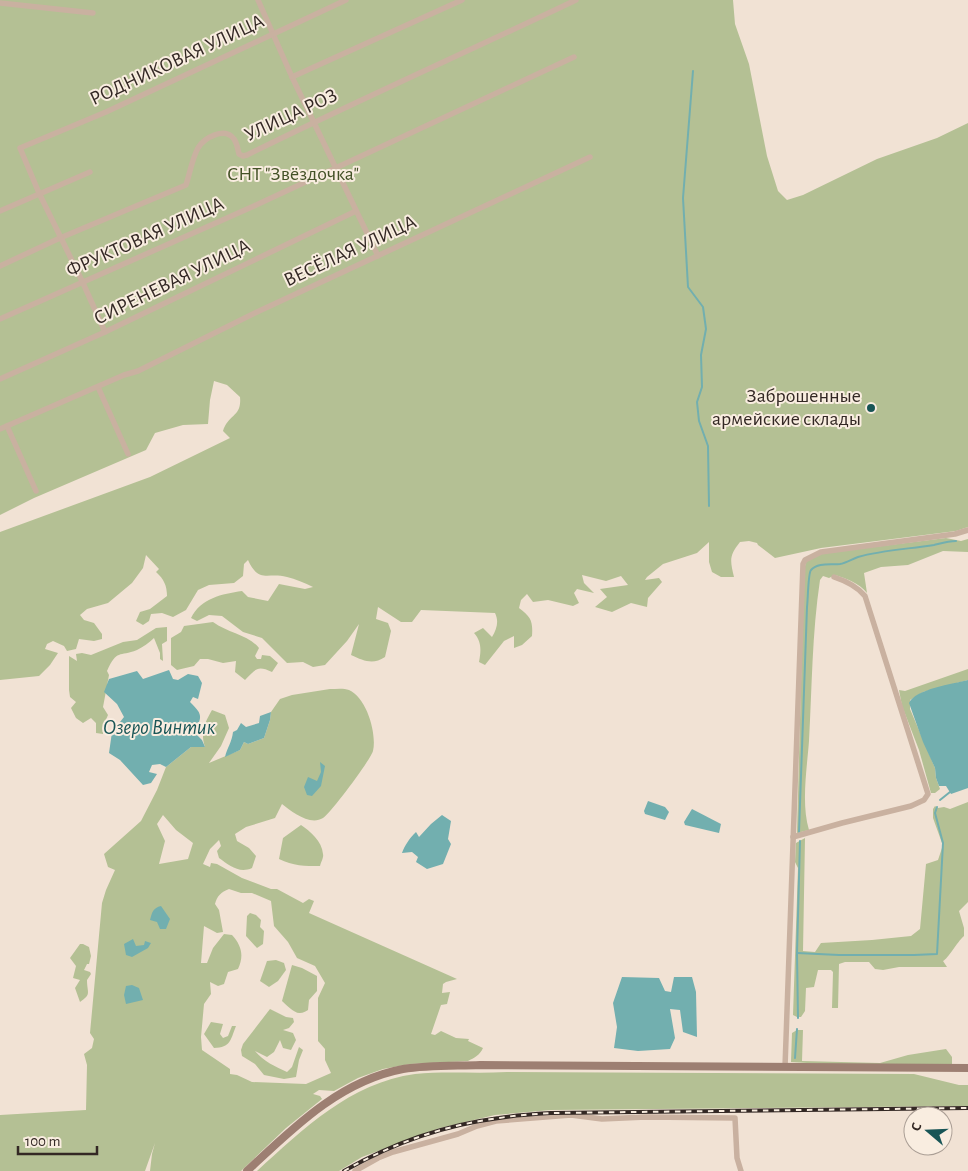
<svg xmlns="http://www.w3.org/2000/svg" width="968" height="1171" viewBox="0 0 968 1171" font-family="'Alegreya Sans',sans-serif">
  <rect width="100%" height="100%" fill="#f1e2d4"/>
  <g fill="#b4c094" fill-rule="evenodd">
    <path d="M0 0H733L735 24 749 64 767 156 778 191 787 200 803 195 877 159 937 138 968 123V527L956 531 821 548 775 558 758 545 757 543 749 541 740 542C729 556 730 560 734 577H721L712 572 709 562V542L697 553 663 564 647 577 645 580 659 578 662 582 648 598 647 607 631 603 612 612 595 607 607 597 600 589 628 585 621 576 606 581 582 575 584 583 594 593 577 589 574 593 579 603 573 606 548 600 533 602 527 594 521 600 519 608C531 617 533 621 532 636L522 645 514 648V636L504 641 485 665 479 662C481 651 482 642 474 633L483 628 492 637C497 629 499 621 495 613L421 610 412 622H401L378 607 376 619 388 623 391 631 385 657C373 665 364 661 351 655L359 624 347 641 325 665 313 667 303 662 287 663 262 638 243 632 222 616 209 615 197 621 191 618C201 598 222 594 242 591L248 597 268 601 279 584 305 589 313 587C305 583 295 579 287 577 267 572 259 584 248 560L244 564 243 576 234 583 209 585 198 590 186 610 173 617 162 613 151 614 149 621 143 625 136 621 140 612 150 609 167 596C167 586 164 579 156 572L159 569 146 555 143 568 132 583 108 603 87 609 80 615 84 620 94 623 102 634V639L94 641 79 639 76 649 67 651 64 646 53 641 47 644 45 649 58 653 50 665 39 676 0 680V532L150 477 230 438 223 431C228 414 242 417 240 397L227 385 214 381 210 400 208 424 183 425 155 433 146 450 34 498 0 515Z"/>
    <path d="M946 538 961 541 968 539V552L943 551 908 565 881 567 864 573 867 593C859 583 847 579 835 575L829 578 823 576 820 580C812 633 812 688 809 741 807 768 801 804 809 830L797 833 804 570 806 562 814 556 825 553Z"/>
    <path d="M213 622C228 633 249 635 259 648L255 656 257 659H261L262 655 270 656 278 663 272 672C257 665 256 669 245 680L235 672 236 661 223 663 208 659H200L194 666 177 670 171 665V638L181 632 184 626Z"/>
    <path d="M167 627V641L162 644 163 661 160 659V653L154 638C149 643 143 647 137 650 119 657 117 649 107 671L109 675 103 707 108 715 104 724 103 734 96 733V723L91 718 83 723 76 718 71 708 76 702 70 697 69 690V656L77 661 76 654 82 653 91 655 123 642 137 640 156 628Z"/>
    <polygon points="968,669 968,680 923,692 910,700 910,709 935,768 936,778 940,789 935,793 931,793 919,750 902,706 899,690 905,691"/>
    <path d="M330 689C336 689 344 688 349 690 367 698 377 734 373 751 371 759 331 813 323 818 310 826 292 812 282 804L275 818 246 827 235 834 237 841 249 848 256 856 252 868C239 874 229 865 219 858L217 851 221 846 219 840 210 849 203 864 210 867 211 863 217 864 242 878 271 889H277L303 903 309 899 314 901 309 913 457 979 446 982 443 984 442 993 450 992 447 1004 441 1005 431 1034 435 1035 441 1031 456 1038 469 1039 468 1041 483 1048C480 1055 474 1058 468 1061L410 1064 383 1069 358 1078 334 1091 319 1090 313 1094 320 1096 322 1099 286 1128 241 1171H150L152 1154 155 1143 145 1171H0V1115L86 1110 87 1065 84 1054 92 1048 94 1039 90 1033 102 903 106 890 115 870 108 867 104 854 141 821 157 790 166 767 191 747H205C200 733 205 722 212 710L225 715 229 728 221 746 209 763 240 750 244 742 248 744 264 738 270 720 271 712 280 699 292 695ZM163 815 176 830 193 843 188 859 159 864 165 841 157 824ZM229 889 241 893H252L271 901 274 926 288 942 297 958 315 966 325 983 318 998V1041L325 1049V1060L331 1073 306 1084 252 1082 237 1075 230 1074V1069L202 1050 201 1037 204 1004 211 994 210 982 218 986 224 984 228 972 238 969C244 956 242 946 232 935L224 934 213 948 207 963H201L204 926 217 933 223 932 219 910 215 904C217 896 221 892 229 889Z"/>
    <path d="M968 802V902L959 911 964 928V936C957 942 948 959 943 961L947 967H899L883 970 875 969 869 962H845L839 964 838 1008H832L833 972 831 970H818L814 987 806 988 805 1011 801 1017H797L793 1015 798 868 795 862 796 843 805 838 803 951 815 952 821 943 872 940 911 936 920 929 926 864 938 860 942 848V843L933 818V809L935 806 938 808 944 807 950 809Z"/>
    <path d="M301 825C310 831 322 841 323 854 324 857 321 862 320 866 305 866 293 866 279 859L283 838Z"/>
    <polygon points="250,913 256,915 261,920 260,927 264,931 263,944 257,948 246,936 247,916"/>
    <path d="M80 944H83L89 947 91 956 89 964H87L84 970 90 972 91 974 87 980C87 993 92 994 80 1002L75 988 80 980 73 978 76 966 70 958Z"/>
    <polygon points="276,960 284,963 286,970 278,981 269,987 260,981 267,961"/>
    <path d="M292 965 302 968 317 976V991L309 1000 308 1010C306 1011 303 1013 300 1013 295 1014 285 1004 282 1001Z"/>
    <path d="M270 1009 286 1017 293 1018 294 1022 289 1028 283 1030 293 1033 296 1040 291 1050 283 1048 280 1040 274 1052 267 1057 255 1051C263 1061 276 1067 287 1072L292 1067 299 1047 303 1050 299 1060 296 1077 284 1079 264 1075 255 1064 242 1056 241 1050 243 1044Z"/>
    <path d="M211 1022 223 1024 220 1034 223 1038 228 1036 232 1026H236C230 1041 231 1047 214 1048L204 1034Z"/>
    <polygon points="797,1030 803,1030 802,1061 880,1063 908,1055 946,1049 952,1057 952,1064 947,1066 823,1064 791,1062 792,1033"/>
    <path d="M507 1072 914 1074 959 1085H968V1106L551 1110 495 1115 440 1128 362 1157 339 1171H257C303 1129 350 1083 415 1074 445 1071 476 1074 507 1072Z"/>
  </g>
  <g fill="#72afaf">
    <path d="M169 670 173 679 178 680 188 674 198 676 202 683 198 699 193 697 190 702C203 715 202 715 195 733L202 740 205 747H191L166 767 160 764 152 765 149 772 157 774 151 783 143 785 120 760 109 753 112 732 124 717 117 704 104 692 109 679 137 671 143 679Z"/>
    <path d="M968 680V788L951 794 946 786H939L936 778 935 768 923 742 909 703C915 689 953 684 968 680Z"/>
    <path d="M271 712 270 720 264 738 248 744 244 742 240 750 225 757C227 748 232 742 233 732L237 730 241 723 246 727 259 723 260 716Z"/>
    <polygon points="320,762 325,766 321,786 312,796 307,795 304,787 308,777 317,781 321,772"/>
    <polygon points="648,801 665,807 669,812 665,820 645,814 644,811"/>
    <polygon points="692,809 721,824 719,833 685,825 684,822"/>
    <path d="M442 815 451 821 448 839 451 844 443 864 427 869 416 862 418 857 412 852 402 853C405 845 409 839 416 832L419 837 431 824Z"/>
    <path d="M161 906 170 919 166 929H160L157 922 150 920C152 912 153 908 161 906Z"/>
    <polygon points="133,939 136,946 144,945 145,941 151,943 148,948 132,957 126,955 124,944"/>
    <polygon points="622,977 659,978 665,991 671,992 674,977 692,977 696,992 697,1037 683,1032 680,1010 670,1009 675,1038 670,1049 638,1051 614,1048 617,1027 613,1003"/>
    <polygon points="132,985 139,988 143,1000 126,1004 124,995 126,986"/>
  </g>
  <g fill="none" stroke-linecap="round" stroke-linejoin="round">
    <g stroke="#72afaf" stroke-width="2">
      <polyline points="693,71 683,198 688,287 703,307 706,329 701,355 702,387 697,402 699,421 708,446 709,506"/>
      <polyline points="940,800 950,792"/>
      <path d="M799 832 807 607C808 600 808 573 811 570 818 562 831 565 840 564 846 563 852 559 858 557 882 550 909 549 934 545 942 543 948 541 956 541"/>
      <polyline points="797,953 839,955 914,955 937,954 943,843 935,813 937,807"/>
      <polyline points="798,1018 797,953 800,841"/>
      <polyline points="795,1058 797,1029"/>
    </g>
    <g stroke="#c9b1a0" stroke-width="5.5">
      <polyline points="258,0 292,77 378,256"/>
      <polyline points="0,3 93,13"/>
      <polyline points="292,77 462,0"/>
      <polyline points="0,211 90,172"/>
      <path d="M0 266 60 238 186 185C190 173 192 159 198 148 204 138 225 126 234 139 237 143 238 150 239 154L243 156 247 155C356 101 467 52 576 0"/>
      <polyline points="0,319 254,206 574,57"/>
      <polyline points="105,332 83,283 39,193 20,148 106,112 346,0"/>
      <polyline points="0,379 105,332 356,211"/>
      <polyline points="98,387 128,454"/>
      <polyline points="7,426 36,491"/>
      <polyline points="0,429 124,375 138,371 257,312 590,157"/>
      <path d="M793 837 842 823 911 806 924 800 928 794 865 596C857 586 846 581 834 577"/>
      <polyline points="785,1067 803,564 805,560 821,552 955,534 968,530"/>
      <polyline points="355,1171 378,1158 393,1152 458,1134 477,1126 496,1121 571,1115 602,1119 646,1117 735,1118 737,1158 741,1171"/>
    </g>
    <path stroke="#9d7f72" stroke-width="8" d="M247 1171C292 1129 339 1081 403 1069 428 1065 454 1066 480 1065L968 1068"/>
    <defs>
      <path id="rail" d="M344 1171C391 1144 445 1125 499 1118 517 1115 535 1114 552 1113L968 1108"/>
    </defs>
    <use href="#rail" stroke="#332824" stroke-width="4"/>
    <use href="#rail" stroke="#f9ede0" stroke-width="2" stroke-dasharray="5.5" stroke-linecap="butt"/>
  </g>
  <circle fill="#185556" stroke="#f9ede0" stroke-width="2" cx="871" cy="408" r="5"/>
  <g text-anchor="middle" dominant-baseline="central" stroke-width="4" stroke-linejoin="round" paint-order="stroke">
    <g font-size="20" fill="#332824" stroke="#f9ede0">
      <text transform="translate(177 60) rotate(-25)">РОДНИКОВАЯ УЛИЦА</text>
      <text transform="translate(291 115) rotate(-25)">УЛИЦА РОЗ</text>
      <text transform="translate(145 237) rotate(-24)">ФРУКТОВАЯ УЛИЦА</text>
      <text transform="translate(350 251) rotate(-25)">ВЕСЁЛАЯ УЛИЦА</text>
      <text transform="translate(172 282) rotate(-26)">СИРЕНЕВАЯ УЛИЦА</text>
    </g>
    <g font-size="20" fill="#445227" stroke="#f9ede0">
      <text x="293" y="174">СНТ "Звёздочка"</text>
    </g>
    <g font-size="20" fill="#332824" stroke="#f9ede0" text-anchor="end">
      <text x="861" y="396">Заброшенные<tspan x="861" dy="23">армейские склады</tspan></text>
    </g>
    <g font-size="21" font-style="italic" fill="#185556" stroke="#f9ede0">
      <text x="159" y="727">Озеро Винтик</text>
    </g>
  </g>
  <g transform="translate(928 1131) rotate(289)"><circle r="24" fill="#f9ede0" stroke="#aa9e95"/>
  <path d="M0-4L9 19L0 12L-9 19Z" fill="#185556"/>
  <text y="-8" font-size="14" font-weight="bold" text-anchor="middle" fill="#332824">С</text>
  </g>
  <path d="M18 1146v8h79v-8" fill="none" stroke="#332824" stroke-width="2.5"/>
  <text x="25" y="1146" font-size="15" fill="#332824" stroke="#f9ede0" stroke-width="4" paint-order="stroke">100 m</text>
</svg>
